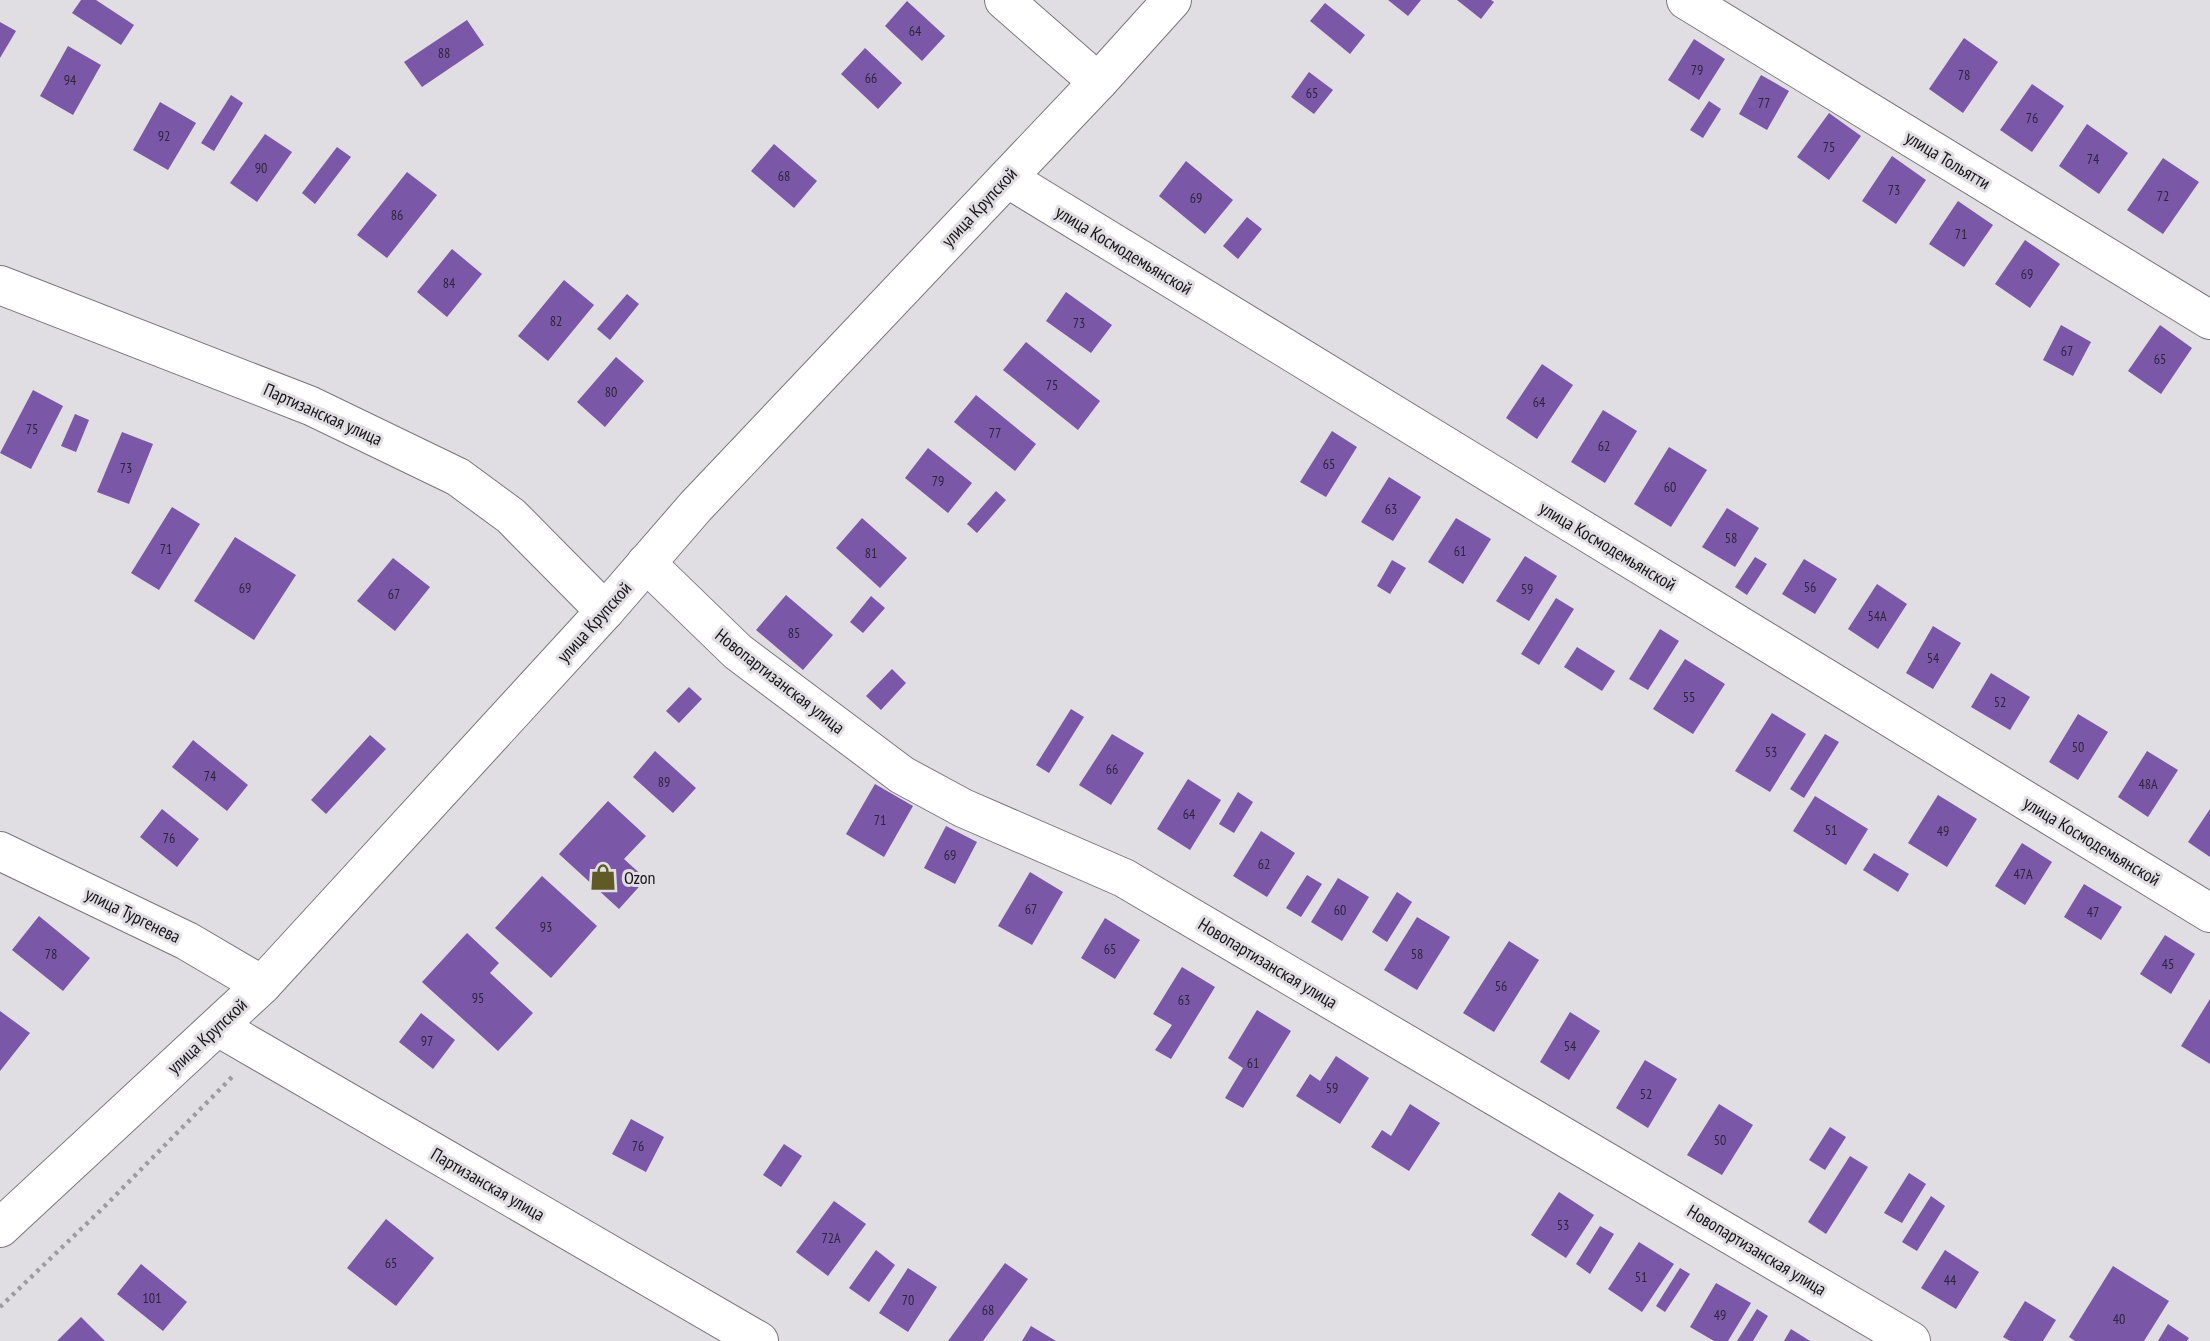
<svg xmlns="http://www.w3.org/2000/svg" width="2210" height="1341" viewBox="0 0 2210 1341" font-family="'PT Sans Narrow',sans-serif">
  <rect width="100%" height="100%" fill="#e0dee3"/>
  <g fill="#7a57a7">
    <polygon points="81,0 96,0 134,25 121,45 72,13"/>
    <polygon points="1388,0 1421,0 1408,16"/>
    <polygon points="1457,0 1491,0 1494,2 1481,19"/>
    <polygon points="907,1 945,36 922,61 885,26"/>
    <polygon points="1325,3 1365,35 1350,54 1310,21"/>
    <polygon points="467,20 484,45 422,87 404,62"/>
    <polygon points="0,22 16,31 0,58"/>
    <polygon points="1964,38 1998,62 1963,113 1929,89"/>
    <polygon points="1694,39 1725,59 1699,100 1668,80"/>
    <polygon points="68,46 101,65 73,115 40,96"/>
    <polygon points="865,48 902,83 878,109 841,74"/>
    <polygon points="1309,72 1333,90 1314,114 1291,97"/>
    <polygon points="1761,75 1789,91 1767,130 1739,114"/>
    <polygon points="2032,84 2064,106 2032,152 2000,130"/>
    <polygon points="231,95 243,103 214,151 201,143"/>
    <polygon points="1709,101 1721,109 1703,138 1690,130"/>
    <polygon points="160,102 196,123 168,170 133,150"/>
    <polygon points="1829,113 1861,136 1829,180 1797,157"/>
    <polygon points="2087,124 2128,153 2099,194 2059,166"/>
    <polygon points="265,134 292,152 257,202 230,183"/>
    <polygon points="774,144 817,181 794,208 751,171"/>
    <polygon points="337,147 351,157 315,204 302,193"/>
    <polygon points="1892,156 1926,180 1896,224 1862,201"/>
    <polygon points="2163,158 2199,182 2163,234 2127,210"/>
    <polygon points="1186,161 1233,200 1205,234 1159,196"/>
    <polygon points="407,172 437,195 387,258 357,235"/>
    <polygon points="1958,201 1993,225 1964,267 1929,244"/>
    <polygon points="1247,217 1262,229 1238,259 1223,246"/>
    <polygon points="2025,240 2060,264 2030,308 1995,284"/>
    <polygon points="452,249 482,274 447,317 417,292"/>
    <polygon points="564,280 594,305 548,361 518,336"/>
    <polygon points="1066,292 1112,325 1091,353 1046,321"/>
    <polygon points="627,294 639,304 610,340 597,329"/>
    <polygon points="2061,325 2091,342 2073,376 2043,360"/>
    <polygon points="2160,325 2192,348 2161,394 2128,371"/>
    <polygon points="1026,342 1100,401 1078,430 1003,370"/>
    <polygon points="616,357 644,381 605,427 577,402"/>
    <polygon points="1542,364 1573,385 1537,439 1506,418"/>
    <polygon points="33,390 63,406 31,469 0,453"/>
    <polygon points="976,395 1036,444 1015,471 954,422"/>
    <polygon points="1603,410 1637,431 1605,483 1571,462"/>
    <polygon points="75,414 89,420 76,452 61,446"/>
    <polygon points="1332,431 1357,447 1326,497 1300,482"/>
    <polygon points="122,432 153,444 129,504 97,492"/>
    <polygon points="1669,447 1707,470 1671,527 1634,504"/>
    <polygon points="928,448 972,483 948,513 905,478"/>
    <polygon points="1389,477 1421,497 1393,541 1361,522"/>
    <polygon points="996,491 1006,500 977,533 967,524"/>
    <polygon points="172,507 200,524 159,590 131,573"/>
    <polygon points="1727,508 1759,528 1735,567 1702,547"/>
    <polygon points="862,518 907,558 880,588 836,548"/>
    <polygon points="1456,518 1491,539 1463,584 1428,562"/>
    <polygon points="235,537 296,575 254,640 194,601"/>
    <polygon points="1525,556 1557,576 1529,621 1496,601"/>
    <polygon points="1755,557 1767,564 1747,595 1735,587"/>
    <polygon points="393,558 430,587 395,631 357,601"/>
    <polygon points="1804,559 1837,579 1815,614 1782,594"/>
    <polygon points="1392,560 1406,568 1390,594 1377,586"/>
    <polygon points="1877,584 1907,604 1878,649 1848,629"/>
    <polygon points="786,595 833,635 803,670 756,630"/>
    <polygon points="871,596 885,608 863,633 850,622"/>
    <polygon points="1556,598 1574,609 1539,665 1521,654"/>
    <polygon points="1933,626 1961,643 1933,689 1906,673"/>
    <polygon points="1660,629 1679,641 1648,690 1629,679"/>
    <polygon points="1577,647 1615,671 1602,691 1564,667"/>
    <polygon points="1685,659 1725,684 1693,734 1653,709"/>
    <polygon points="892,669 906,683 881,710 866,696"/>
    <polygon points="1991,673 2030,697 2010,730 1971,707"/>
    <polygon points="689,687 702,699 679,723 666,711"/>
    <polygon points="1071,709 1084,717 1049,773 1036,765"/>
    <polygon points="1772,713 1806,734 1770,792 1735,771"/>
    <polygon points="2078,714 2108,732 2078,780 2049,762"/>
    <polygon points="1112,734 1144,753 1111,805 1079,785"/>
    <polygon points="1825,734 1839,742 1804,798 1790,789"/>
    <polygon points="370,735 386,749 326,814 311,800"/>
    <polygon points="193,740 248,785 227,811 172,767"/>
    <polygon points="655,751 696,788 673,813 633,777"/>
    <polygon points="2147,751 2178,770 2148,817 2118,797"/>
    <polygon points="1188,779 1221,800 1190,850 1157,829"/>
    <polygon points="875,784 913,806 884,857 846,834"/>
    <polygon points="1238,792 1253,802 1234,833 1219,824"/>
    <polygon points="1938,795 1977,819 1947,867 1908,843"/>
    <polygon points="1815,796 1868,829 1846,865 1793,831"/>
    <polygon points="608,801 646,836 624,859 646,879 619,909 559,854"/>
    <polygon points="162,809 199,839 177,867 140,837"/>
    <polygon points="2210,809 2210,857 2188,842"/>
    <polygon points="946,826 977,842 955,884 924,868"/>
    <polygon points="1261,831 1295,853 1267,897 1233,876"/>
    <polygon points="2022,843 2052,862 2025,905 1995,886"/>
    <polygon points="1874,853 1909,874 1898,892 1863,870"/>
    <polygon points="1030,872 1063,892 1032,945 998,926"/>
    <polygon points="1307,875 1322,884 1301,917 1286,908"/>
    <polygon points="542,876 597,926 551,978 495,928"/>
    <polygon points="1338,878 1369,897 1342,941 1311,922"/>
    <polygon points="2084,884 2122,907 2101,940 2064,917"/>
    <polygon points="1397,892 1412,902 1387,942 1372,932"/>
    <polygon points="39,916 90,958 63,991 12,950"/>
    <polygon points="1417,917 1450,937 1417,990 1384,970"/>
    <polygon points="1105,918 1140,940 1115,979 1081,958"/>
    <polygon points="467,933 499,963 490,973 533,1013 498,1051 422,982"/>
    <polygon points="2165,935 2195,954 2171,994 2140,974"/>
    <polygon points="1509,941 1539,960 1494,1032 1463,1013"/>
    <polygon points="1182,967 1215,987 1171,1059 1155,1050 1172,1025 1153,1014"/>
    <polygon points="2210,999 2210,1064 2181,1046"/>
    <polygon points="1257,1010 1291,1031 1243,1108 1225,1098 1243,1068 1228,1058"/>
    <polygon points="0,1011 30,1033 0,1071"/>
    <polygon points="1570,1012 1600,1031 1569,1080 1540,1062"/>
    <polygon points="421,1013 455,1040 433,1069 399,1042"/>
    <polygon points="1336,1056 1369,1078 1340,1124 1296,1096 1310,1074 1320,1081"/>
    <polygon points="1645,1060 1677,1079 1648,1128 1616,1108"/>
    <polygon points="1410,1104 1440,1123 1409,1171 1371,1147 1382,1130 1391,1136"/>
    <polygon points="1719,1104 1753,1125 1722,1175 1687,1155"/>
    <polygon points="631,1119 664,1137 646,1172 612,1154"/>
    <polygon points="1830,1127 1846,1137 1825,1170 1809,1160"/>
    <polygon points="784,1144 802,1156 781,1187 763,1175"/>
    <polygon points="1850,1156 1868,1167 1826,1234 1808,1222"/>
    <polygon points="1909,1173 1926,1184 1902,1223 1884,1213"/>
    <polygon points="1559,1192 1594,1215 1566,1258 1531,1235"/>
    <polygon points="1931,1196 1945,1206 1917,1251 1902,1242"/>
    <polygon points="834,1201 866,1224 828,1276 796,1252"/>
    <polygon points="386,1219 434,1258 396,1306 347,1268"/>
    <polygon points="1600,1226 1614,1234 1590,1274 1576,1264"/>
    <polygon points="1639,1242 1674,1264 1642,1312 1608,1289"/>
    <polygon points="876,1250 895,1265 869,1302 849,1288"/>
    <polygon points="1945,1250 1979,1272 1956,1309 1921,1288"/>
    <polygon points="1005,1263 1028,1279 983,1341 948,1341"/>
    <polygon points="141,1264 187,1302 163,1331 117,1294"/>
    <polygon points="2113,1266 2169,1301 2144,1341 2075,1341 2069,1337"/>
    <polygon points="908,1268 937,1287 908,1332 879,1313"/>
    <polygon points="1680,1268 1690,1274 1665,1312 1656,1306"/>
    <polygon points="1716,1283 1751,1303 1728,1341 1714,1341 1690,1327"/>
    <polygon points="2025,1301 2056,1320 2043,1341 2010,1341 2003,1337"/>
    <polygon points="1757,1309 1768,1316 1753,1341 1737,1341"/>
    <polygon points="81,1317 105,1341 57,1341"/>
    <polygon points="2168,1324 2189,1338 2187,1341 2158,1341"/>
    <polygon points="1031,1326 1056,1341 1022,1341"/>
    <polygon points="1791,1329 1810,1341 1784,1341"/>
  </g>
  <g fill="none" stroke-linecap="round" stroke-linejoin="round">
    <defs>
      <g id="street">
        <polyline points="1004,0 1098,82"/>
        <polyline points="1686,0 2210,320"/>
        <polyline points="1007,178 2210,913"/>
        <polyline points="646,563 738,652 902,775 963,808 1124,878 1911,1341"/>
        <polyline points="0,851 187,941 262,985"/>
        <polyline points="218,1027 759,1341"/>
      </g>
      <g id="secondary">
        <polyline points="0,285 311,406 458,477 511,516 605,611"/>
        <polyline points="0,1228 262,985 605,611 696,506 1098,82 1172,0"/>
      </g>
    </defs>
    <use href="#street" stroke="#79777c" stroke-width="40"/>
    <use href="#secondary" stroke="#79777c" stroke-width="40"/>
    <polyline stroke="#9c9b9f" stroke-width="4.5" stroke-dasharray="3.5 5" stroke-linecap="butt" points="0,1307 105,1206 233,1076"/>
    <use href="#street" stroke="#fff" stroke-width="38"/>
    <use href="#secondary" stroke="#fff" stroke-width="38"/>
  </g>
  <defs>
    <symbol id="shop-bare" viewBox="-9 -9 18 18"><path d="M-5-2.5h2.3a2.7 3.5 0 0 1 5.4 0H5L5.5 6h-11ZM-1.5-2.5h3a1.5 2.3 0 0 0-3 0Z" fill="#605a26" stroke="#e0dee3" stroke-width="2.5" paint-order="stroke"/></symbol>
  </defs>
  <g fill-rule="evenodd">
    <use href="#shop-bare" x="584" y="858" width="38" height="38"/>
  </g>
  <g text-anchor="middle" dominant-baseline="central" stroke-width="6" stroke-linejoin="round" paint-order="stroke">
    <g font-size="14" fill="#2e253a">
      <text x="915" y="31">64</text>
      <text x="444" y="53">88</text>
      <text x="1697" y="70">79</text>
      <text x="1964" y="75">78</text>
      <text x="871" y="78">66</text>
      <text x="70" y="80">94</text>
      <text x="1312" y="93">65</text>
      <text x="1764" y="103">77</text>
      <text x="2032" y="118">76</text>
      <text x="164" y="136">92</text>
      <text x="1829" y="147">75</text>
      <text x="2093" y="159">74</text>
      <text x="261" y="168">90</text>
      <text x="784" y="176">68</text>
      <text x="1894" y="190">73</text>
      <text x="2163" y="196">72</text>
      <text x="1196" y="198">69</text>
      <text x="397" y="215">86</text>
      <text x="1961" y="234">71</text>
      <text x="2027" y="274">69</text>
      <text x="449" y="283">84</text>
      <text x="556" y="321">82</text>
      <text x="1079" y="323">73</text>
      <text x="2067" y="351">67</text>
      <text x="2160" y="359">65</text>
      <text x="1052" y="385">75</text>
      <text x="611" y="392">80</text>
      <text x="1539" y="402">64</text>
      <text x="32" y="429">75</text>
      <text x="995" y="433">77</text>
      <text x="1604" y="446">62</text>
      <text x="1329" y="464">65</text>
      <text x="126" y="468">73</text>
      <text x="938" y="481">79</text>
      <text x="1670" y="487">60</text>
      <text x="1391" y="509">63</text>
      <text x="1731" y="538">58</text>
      <text x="166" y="549">71</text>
      <text x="1460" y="551">61</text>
      <text x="871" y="553">81</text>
      <text x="1810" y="587">56</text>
      <text x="245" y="588">69</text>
      <text x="1527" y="589">59</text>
      <text x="394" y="594">67</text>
      <text x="1877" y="616">54А</text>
      <text x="794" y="633">85</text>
      <text x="1933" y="658">54</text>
      <text x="1689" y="697">55</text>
      <text x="2000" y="702">52</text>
      <text x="2078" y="747">50</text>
      <text x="1771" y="752">53</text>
      <text x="1112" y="769">66</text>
      <text x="210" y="776">74</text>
      <text x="664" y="782">89</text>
      <text x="2148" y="784">48А</text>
      <text x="1189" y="814">64</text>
      <text x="880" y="820">71</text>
      <text x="1831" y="830">51</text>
      <text x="1943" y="831">49</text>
      <text x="169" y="838">76</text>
      <text x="950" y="855">69</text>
      <text x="1264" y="864">62</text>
      <text x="2023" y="874">47А</text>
      <text x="1031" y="909">67</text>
      <text x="1340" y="910">60</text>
      <text x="2093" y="912">47</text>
      <text x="546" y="927">93</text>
      <text x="1110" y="949">65</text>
      <text x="51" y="954">78</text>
      <text x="1417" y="954">58</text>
      <text x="2168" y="964">45</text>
      <text x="1501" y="986">56</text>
      <text x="478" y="998">95</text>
      <text x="1184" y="1000">63</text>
      <text x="427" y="1041">97</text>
      <text x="1570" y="1046">54</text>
      <text x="1253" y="1063">61</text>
      <text x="1332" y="1088">59</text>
      <text x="1646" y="1094">52</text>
      <text x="1720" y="1140">50</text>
      <text x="638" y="1146">76</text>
      <text x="1563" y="1225">53</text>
      <text x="831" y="1238">72А</text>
      <text x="391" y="1263">65</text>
      <text x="1641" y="1277">51</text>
      <text x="1950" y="1280">44</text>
      <text x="152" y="1298">101</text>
      <text x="908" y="1300">70</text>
      <text x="988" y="1310">68</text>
      <text x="1720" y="1315">49</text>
      <text x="2119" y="1319">40</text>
    </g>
    <g font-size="18" fill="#151416" stroke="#e0dee3">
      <text transform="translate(1948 160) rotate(31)">улица Тольятти</text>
      <text transform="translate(979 207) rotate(-47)">улица Крупской</text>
      <text transform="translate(1124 250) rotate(31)">улица Космодемьянской</text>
      <text transform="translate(323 414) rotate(24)">Партизанская улица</text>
      <text transform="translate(1608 546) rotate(31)">улица Космодемьянской</text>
      <text transform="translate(594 622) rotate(-48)">улица Крупской</text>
      <text transform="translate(780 681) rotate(38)">Новопартизанская улица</text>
      <text transform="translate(2092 841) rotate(31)">улица Космодемьянской</text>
      <text transform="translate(133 915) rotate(26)">улица Тургенева</text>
      <text transform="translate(1268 963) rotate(31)">Новопартизанская улица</text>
      <text transform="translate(207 1036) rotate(-43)">улица Крупской</text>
      <text transform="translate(488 1184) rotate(30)">Партизанская улица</text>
      <text transform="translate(1757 1250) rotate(31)">Новопартизанская улица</text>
    </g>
    <g font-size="18" fill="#151416" stroke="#e0dee3" text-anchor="start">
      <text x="624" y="877">Ozon</text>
    </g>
  </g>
</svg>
